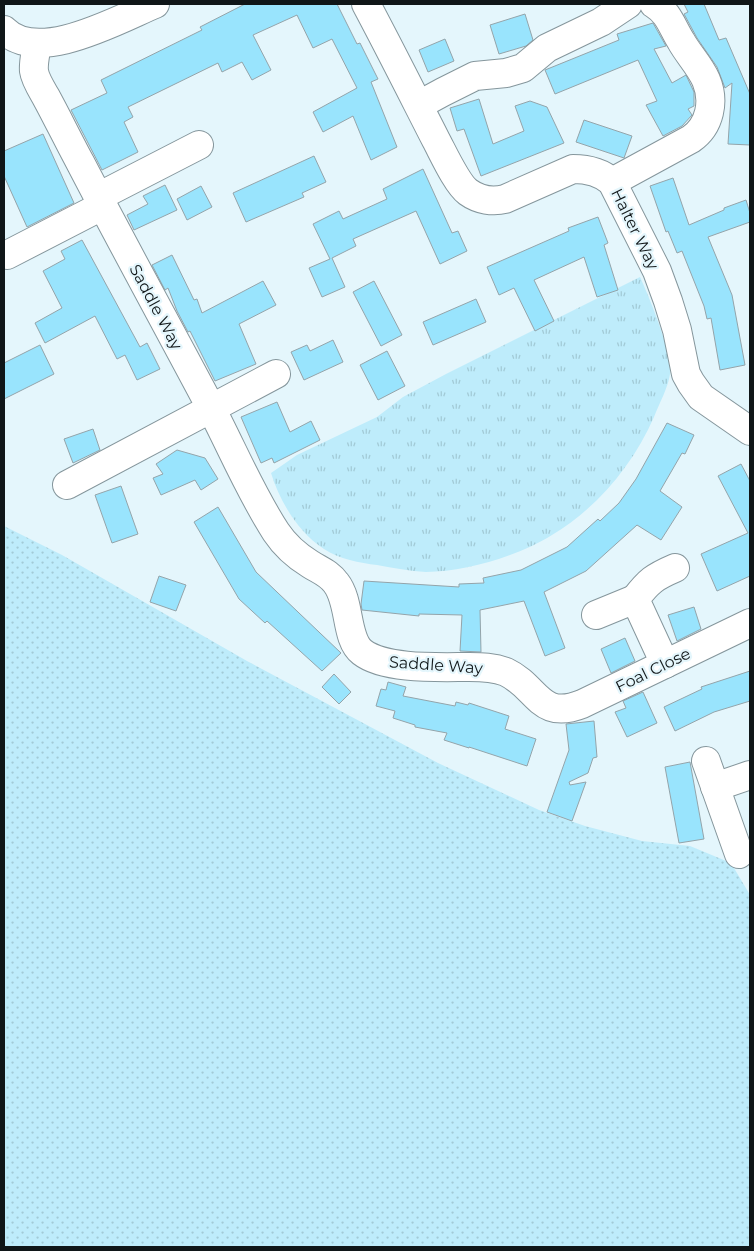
<svg xmlns="http://www.w3.org/2000/svg" width="754" height="1251" viewBox="0 0 754 1251" font-family="Montserrat,sans-serif">
  <defs>
    <pattern id="grass-dots" width="8" height="8" patternUnits="userSpaceOnUse" patternTransform="scale(1.25)"><rect width="8" height="8" fill="#beecfb"/><path d="M2 2h.1M6 6h.1" fill="none" stroke="#a2cad6" stroke-width="1.8" stroke-linecap="round"/></pattern>
    <pattern id="park-tufts" width="24" height="20" patternUnits="userSpaceOnUse" patternTransform="scale(1.25)"><rect width="24" height="20" fill="#beecfb"/><path d="M3 7l-1-3M5 7V3M7 7l1-3M15 17l-1-3M17 17v-4M19 17l1-3" fill="none" stroke="#a2cad6"/></pattern>
  </defs>
  <rect width="100%" height="100%" fill="#e4f6fc"/>
  <polygon fill="url(#grass-dots)" points="4,526 62,555 247,661 438,763 539,810 585,826 642,841 690,846 731,863 750,895 750,1247 4,1247"/>
  <path fill="url(#park-tufts)" d="M640 277C650 299 672 352 670 374 668 388 659 404 654 417 633 465 597 508 552 535 518 556 466 572 426 572 410 571 393 568 377 565 360 563 339 559 324 549 298 532 280 502 271 473L297 455 377 417 403 397 446 374Z"/>
  <g fill="#99e4fd" stroke="#94a4aa">
    <polygon points="245,4 337,4 357,44 360,43 378,79 371,82 397,147 371,160 353,116 323,132 313,112 357,88 332,39 313,48 297,15 253,35 271,70 252,80 242,62 222,72 218,63 128,107 133,117 124,122 138,152 102,170 71,110 107,93 101,80 202,30 200,27"/>
    <polygon points="684,4 704,4 719,40 726,38 750,94 750,145 728,144 732,83 725,88 717,67 697,38 684,14 688,12"/>
    <polygon points="525,14 533,40 526,46 499,54 490,25"/>
    <polygon points="653,23 666,46 654,49 672,83 686,75 694,92 694,106 688,109 692,115 682,126 663,136 646,105 657,101 638,60 555,94 545,70 619,40 617,34"/>
    <polygon points="445,39 454,61 428,72 419,50"/>
    <polygon points="479,99 493,144 524,131 515,106 530,101 547,107 564,143 481,176 464,129 457,131 450,108"/>
    <polygon points="584,120 632,136 624,158 576,142"/>
    <polygon points="43,134 74,203 27,227 4,176 4,151"/>
    <polygon points="314,156 326,182 302,193 304,197 246,222 233,193"/>
    <polygon points="423,169 452,233 458,231 467,251 440,264 416,211 353,239 356,246 332,258 345,287 322,297 309,268 330,259 313,224 339,211 343,219 387,199 383,189"/>
    <polygon points="673,178 689,225 724,210 724,208 746,200 750,213 750,222 708,237 732,295 745,365 720,370 711,318 707,319 704,306 682,251 677,253 668,231 666,232 650,186"/>
    <polygon points="165,185 177,210 134,230 127,215 148,204 143,196"/>
    <polygon points="201,186 212,207 187,220 177,199"/>
    <polygon points="598,217 608,243 604,245 618,290 597,297 584,257 534,280 554,321 535,331 514,288 499,295 487,267 569,231 568,228"/>
    <polygon points="82,240 140,347 147,343 160,369 137,380 125,355 117,359 95,316 45,343 35,323 62,308 43,271 65,259 61,251"/>
    <polygon points="172,255 194,300 197,299 202,313 263,281 276,305 239,324 256,364 215,381 190,331 188,332 177,311 168,288 165,290 152,265"/>
    <polygon points="374,281 402,335 381,346 353,292"/>
    <polygon points="476,299 486,322 433,345 423,322"/>
    <polygon points="333,340 343,362 304,380 291,352 307,345 310,351"/>
    <polygon points="40,345 54,374 4,399 4,363"/>
    <polygon points="387,351 405,386 378,400 360,365"/>
    <polygon points="277,402 290,432 311,421 320,440 274,463 272,458 261,463 241,417"/>
    <polygon points="667,423 694,435 685,454 682,453 660,491 682,507 661,540 637,525 586,571 544,592 565,648 545,656 524,601 480,610 481,652 460,651 462,615 419,614 419,616 362,610 361,604 364,581 459,587 459,584 484,583 483,578 521,570 567,547 598,519 600,521 619,503 636,479"/>
    <polygon points="93,429 100,450 73,463 64,439"/>
    <polygon points="177,450 205,458 218,479 201,490 195,480 161,495 153,478 163,474 156,464"/>
    <polygon points="741,464 750,481 750,576 717,591 701,554 748,533 718,476"/>
    <polygon points="121,486 138,534 112,543 95,495"/>
    <polygon points="218,507 256,572 341,653 322,671 267,621 265,623 239,599 194,522"/>
    <polygon points="159,576 186,585 176,611 150,602"/>
    <polygon points="694,607 701,629 677,641 668,615"/>
    <polygon points="625,638 635,661 611,673 601,649"/>
    <polygon points="750,671 750,701 714,712 675,731 664,707 702,689 701,687"/>
    <polygon points="334,674 351,692 339,704 322,687"/>
    <polygon points="388,682 406,687 403,696 455,706 456,702 468,705 469,703 509,716 505,729 536,739 527,766 469,747 469,748 444,740 447,733 415,727 415,725 393,718 395,711 376,706 381,689 386,690"/>
    <polygon points="643,692 657,723 627,737 615,712 626,708 623,701"/>
    <polygon points="594,721 597,757 593,758 588,773 569,782 570,785 586,782 572,821 547,812 569,750 566,724"/>
    <polygon points="690,762 704,839 679,843 665,767"/>
  </g>
  <g fill="none" stroke-linecap="round" stroke-linejoin="round">
    <defs>
      <g id="minor">
        <path d="M366 4C390 49 413 95 436 140 443 153 457 184 468 192 479 200 493 202 505 199L573 169C588 169 601 172 612 182L657 271 668 301 677 330 686 374 691 383 701 397 750 431"/>
        <path d="M4 30C38 65 119 19 155 4"/>
        <path d="M37 43C36 52 33 63 34 71 35 79 42 90 46 97 58 119 69 142 81 164 123 245 167 325 210 406 232 448 250 492 276 532 284 544 297 556 310 564 319 570 329 573 336 583 351 602 345 639 362 652 385 670 441 667 469 667 481 667 494 667 506 672 538 687 539 721 582 704L750 623"/>
        <polyline points="419,105 443,92 475,76 506,73 523,68 547,48 601,22 628,4"/>
        <path d="M612 182 691 139C710 126 715 101 706 80 700 66 688 54 681 41 672 27 669 13 654 4"/>
        <polyline points="98,197 199,145"/>
        <polyline points="7,255 102,206"/>
        <polyline points="67,485 276,374"/>
        <polyline points="596,615 635,599"/>
        <path d="M665 664 635 599C649 581 654 577 675 568"/>
        <polyline points="706,761 739,854"/>
        <polyline points="715,787 750,775"/>
      </g>
    </defs>
    <use href="#minor" stroke="#85969c" stroke-width="30"/>
    <use href="#minor" stroke="#fff" stroke-width="28"/>
  </g>
  <g text-anchor="middle" dominant-baseline="central" stroke-width="4.5" stroke-linejoin="round" paint-order="stroke">
    <g font-size="16" fill="#101618" stroke="#e4f6fc">
      <text transform="translate(635 229) rotate(64)">Halter Way</text>
      <text transform="translate(156 307) rotate(62)">Saddle Way</text>
      <text transform="translate(436 665) rotate(4)">Saddle Way</text>
      <text transform="translate(653 670) rotate(-26)">Foal Close</text>
    </g>
  </g>
  <rect width="754" height="1251" fill="none" stroke="#101618" stroke-width="10"/>
</svg>
